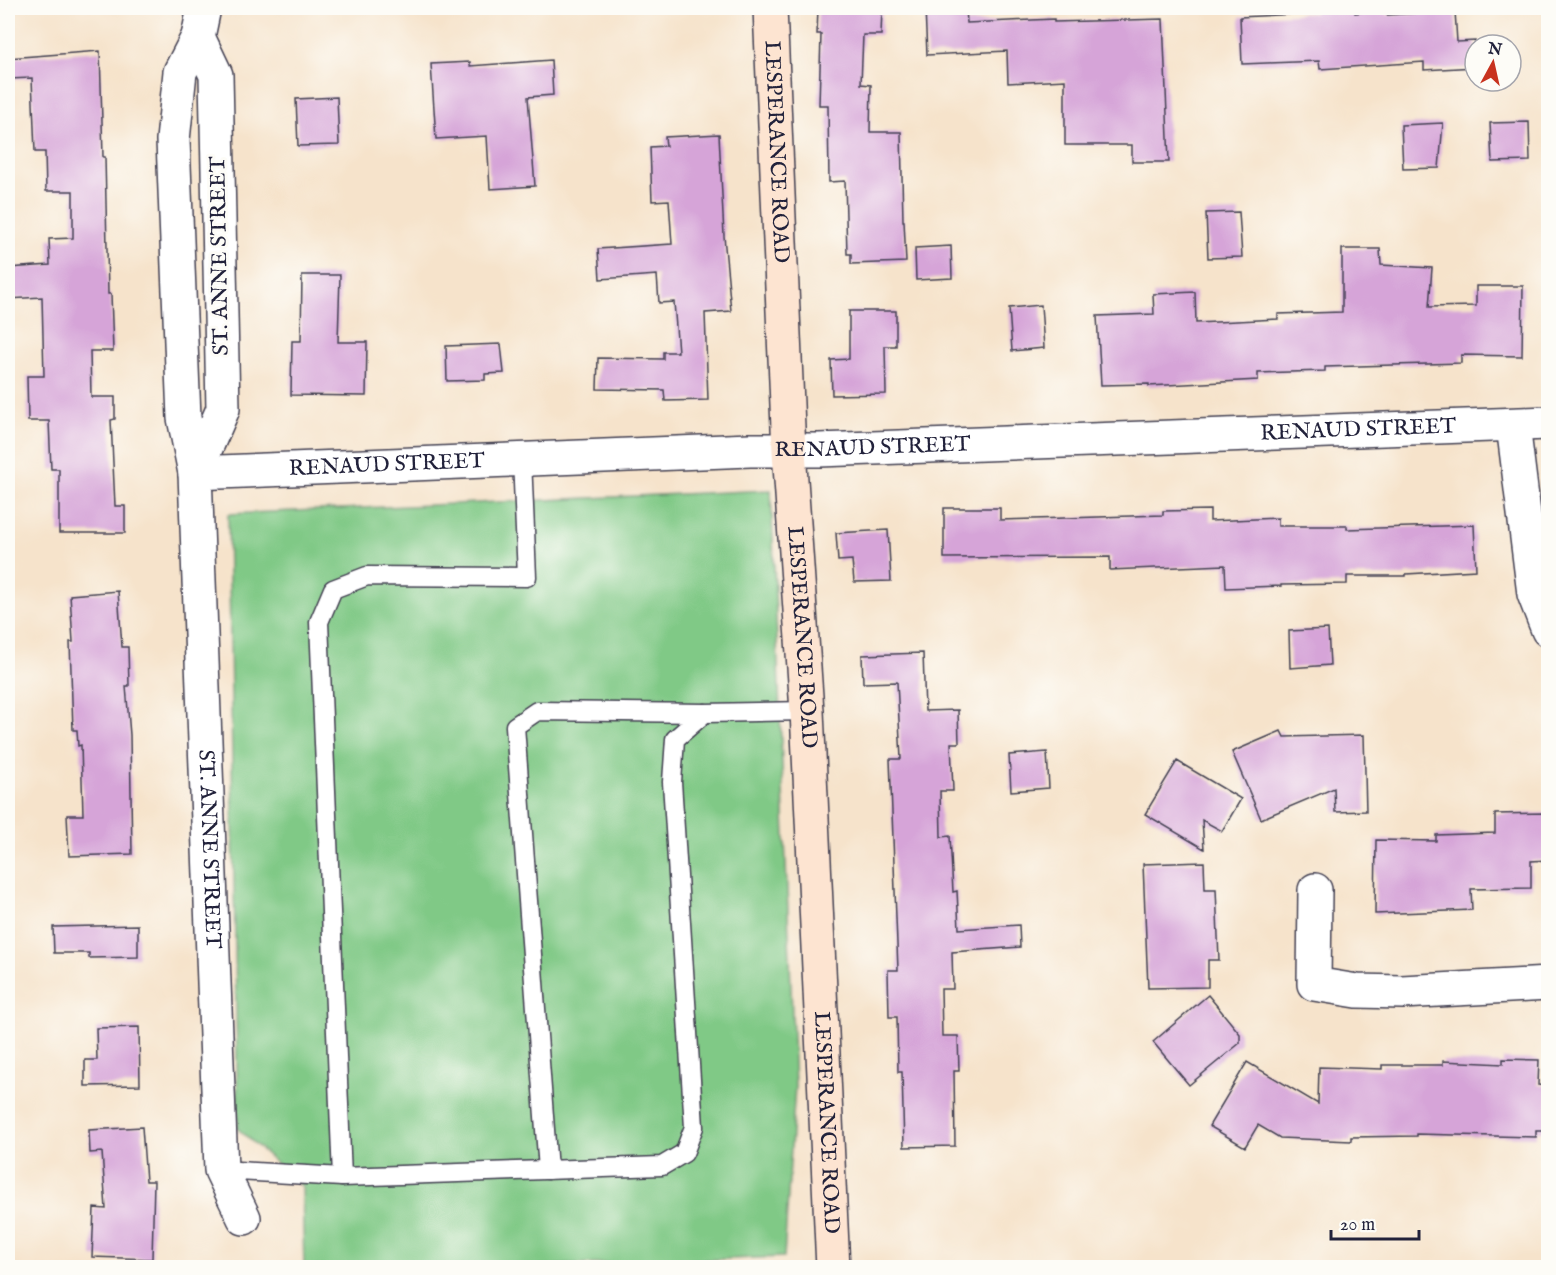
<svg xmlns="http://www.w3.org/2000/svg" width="1556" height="1275" viewBox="0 0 1556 1275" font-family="'IM FELL English',serif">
  <rect width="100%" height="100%" fill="#fdfcf7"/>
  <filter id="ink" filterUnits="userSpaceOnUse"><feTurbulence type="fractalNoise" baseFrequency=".0167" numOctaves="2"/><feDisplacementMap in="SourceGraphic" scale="12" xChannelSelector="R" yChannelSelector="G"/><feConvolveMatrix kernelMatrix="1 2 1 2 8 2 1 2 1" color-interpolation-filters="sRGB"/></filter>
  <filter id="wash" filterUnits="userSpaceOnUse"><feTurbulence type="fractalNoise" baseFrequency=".008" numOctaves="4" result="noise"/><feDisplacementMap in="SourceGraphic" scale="24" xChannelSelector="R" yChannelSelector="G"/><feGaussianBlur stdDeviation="1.35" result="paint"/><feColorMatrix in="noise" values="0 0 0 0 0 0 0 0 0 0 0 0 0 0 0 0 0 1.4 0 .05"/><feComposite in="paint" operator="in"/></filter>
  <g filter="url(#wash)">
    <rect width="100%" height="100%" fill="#f6e3cb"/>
    <polygon fill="#80c986" stroke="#517660" stroke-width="1.5" points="771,490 795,1086 784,1257 523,1267 304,1267 302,1186 238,1129 228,514"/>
    <g id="blocks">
      <g fill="#d6a4d8">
        <polygon points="818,8 882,8 881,35 863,35 861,84 871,85 870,132 901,132 903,221 904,221 906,262 851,264 851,254 847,254 845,181 829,182 828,105 819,105 821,34 817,34"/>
        <polygon points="925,8 966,8 967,23 1054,19 1054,22 1163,19 1169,162 1132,162 1132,145 1065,145 1065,80 1008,83 1007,51 927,55"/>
        <polygon points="1354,8 1355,13 1386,10 1387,15 1455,11 1457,42 1475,41 1475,67 1424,70 1424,62 1320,69 1319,61 1242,64 1240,17 1315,13 1315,11"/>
        <polygon points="100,51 103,157 105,157 108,294 111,294 113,351 90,351 91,397 115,397 115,419 111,420 115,506 125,506 125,533 59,533 59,469 51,469 49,421 28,421 27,376 44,376 42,297 8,299 8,268 50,265 49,239 73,238 73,191 46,191 45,152 35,152 32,78 8,79 8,58"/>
        <polygon points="551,60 553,95 528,97 535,186 490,189 487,136 436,139 431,64 470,62 470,66"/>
        <polygon points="337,97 339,145 298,146 296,99"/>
        <polygon points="1529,122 1530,161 1492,162 1490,123"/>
        <polygon points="1443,123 1439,168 1403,169 1401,125"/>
        <polygon points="719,134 724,236 731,311 705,313 708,400 665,401 664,390 597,389 598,358 663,359 663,352 678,352 674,302 659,303 657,275 600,279 598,249 672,244 669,200 652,201 650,147 666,146 665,137"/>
        <polygon points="1239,212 1242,257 1208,258 1206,213"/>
        <polygon points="951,246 952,278 916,280 915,248"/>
        <polygon points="1342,249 1380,249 1381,265 1432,268 1429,307 1476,306 1476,286 1523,286 1522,356 1461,355 1461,363 1325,367 1325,371 1258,373 1258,380 1149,386 1149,384 1101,385 1097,316 1154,314 1153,294 1195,292 1196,323 1278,319 1278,314 1342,312"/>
        <polygon points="302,275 340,275 338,342 367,342 366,396 291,395 292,341 301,341"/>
        <polygon points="1041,305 1044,348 1012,351 1009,308"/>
        <polygon points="849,311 896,311 896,346 885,346 886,394 832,395 831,360 849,359"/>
        <polygon points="501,344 504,373 485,374 485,380 447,381 446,346"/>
        <polygon points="944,508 1000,508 1000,520 1163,515 1163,511 1210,510 1210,521 1278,518 1278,526 1347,526 1347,529 1474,525 1476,570 1406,574 1406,576 1347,576 1347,584 1281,585 1281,586 1226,588 1225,565 1110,570 1110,557 944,558"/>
        <polygon points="888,530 891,581 854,582 852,560 838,561 836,533"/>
        <polygon points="118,591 122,647 128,647 129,686 126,686 130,735 132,854 69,856 67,815 83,815 81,745 78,746 77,730 73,730 70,642 73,642 70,595"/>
        <polygon points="1328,629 1330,665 1290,668 1289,631"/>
        <polygon points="923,653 925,711 958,710 959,743 951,743 953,791 940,791 941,837 950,836 953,892 957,891 959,929 1019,925 1020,947 952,952 953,989 941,989 942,1036 958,1036 959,1071 954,1071 955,1146 904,1147 902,1072 898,1072 897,1017 889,1017 888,970 898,970 890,759 901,759 897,682 863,683 862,655"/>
        <polygon points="1281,731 1284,737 1364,735 1366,811 1335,812 1334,788 1261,819 1232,752"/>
        <polygon points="1047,752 1049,788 1011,791 1009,755"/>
        <polygon points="1177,761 1241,799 1222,831 1202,820 1204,849 1145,814"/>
        <polygon points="1548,813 1548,860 1531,861 1531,888 1471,889 1472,910 1375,914 1376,840 1436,841 1436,835 1495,833 1495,814"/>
        <polygon points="1204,862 1205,889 1216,889 1219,960 1208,960 1208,987 1148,988 1143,864"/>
        <polygon points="138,925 138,957 89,958 89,953 54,953 53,927"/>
        <polygon points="1208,995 1240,1034 1240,1043 1189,1085 1153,1042"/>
        <polygon points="139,1027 140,1085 85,1086 85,1060 97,1060 96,1028"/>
        <polygon points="1503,1059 1539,1060 1538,1085 1548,1086 1548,1131 1536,1131 1536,1137 1417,1134 1417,1136 1351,1137 1351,1141 1280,1138 1258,1125 1245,1147 1209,1126 1247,1062 1318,1104 1319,1067 1382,1069 1382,1065 1443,1065 1443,1061 1503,1064"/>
        <polygon points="142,1127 146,1181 154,1181 152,1259 92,1257 94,1208 106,1209 102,1152 90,1153 89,1130"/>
      </g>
    </g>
  </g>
  <g filter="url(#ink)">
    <use href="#blocks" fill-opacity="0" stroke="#423f51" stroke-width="1.5"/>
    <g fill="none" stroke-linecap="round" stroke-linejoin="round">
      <defs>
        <g id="lane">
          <polyline points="522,459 527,577 367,576 333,589 319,622 342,1177 662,1166 684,1153 694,1127 672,782 675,739 705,713 807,711"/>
          <polyline points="221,1170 342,1177"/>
          <polyline points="548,1170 515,726 537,711 705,713"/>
        </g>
        <g id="street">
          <path id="s1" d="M204 8 198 37 180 72 173 140 184 418 195 473 221 1170 244 1218"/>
          <polyline points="1513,425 1534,594 1548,630"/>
          <path id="s2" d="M195 473 750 450H819L1548 423"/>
          <polyline points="195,473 223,409 216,75 198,37"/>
          <polyline points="1315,890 1314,984 1357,991 1402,992 1548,984"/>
        </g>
        <g id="secondary">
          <path id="s3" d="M770 8 789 451 807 711 833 1268"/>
        </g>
      </defs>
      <use href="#lane" stroke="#423f51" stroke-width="21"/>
      <use href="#street" stroke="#423f51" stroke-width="36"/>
      <use href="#secondary" stroke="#423f51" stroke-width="36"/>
      <use href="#lane" stroke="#fff" stroke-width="18"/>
      <use href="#street" stroke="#fff" stroke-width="33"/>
      <use href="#secondary" stroke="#fde4d1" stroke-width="33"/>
    </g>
  </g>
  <g text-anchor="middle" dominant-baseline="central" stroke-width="6" stroke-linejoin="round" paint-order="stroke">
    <g font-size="22" fill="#22223b" stroke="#fdfcf7">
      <text stroke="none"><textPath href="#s3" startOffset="144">LESPERANCE ROAD</textPath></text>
      <text transform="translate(220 256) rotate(-91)">ST. ANNE STREET</text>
      <text stroke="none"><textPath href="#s2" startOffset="1164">RENAUD STREET</textPath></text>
      <text stroke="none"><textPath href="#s2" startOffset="678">RENAUD STREET</textPath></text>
      <text stroke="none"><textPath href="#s2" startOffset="192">RENAUD STREET</textPath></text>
      <text stroke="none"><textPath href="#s3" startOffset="630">LESPERANCE ROAD</textPath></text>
      <text stroke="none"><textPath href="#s1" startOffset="848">ST. ANNE STREET</textPath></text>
      <text stroke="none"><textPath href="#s3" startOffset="1116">LESPERANCE ROAD</textPath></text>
    </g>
  </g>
  <rect width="1556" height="1275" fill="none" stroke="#fdfcf7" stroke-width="30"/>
  <g transform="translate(1493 63) rotate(8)"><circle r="28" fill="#fdfcf7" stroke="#a5a5ac" stroke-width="1.5"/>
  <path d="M0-4.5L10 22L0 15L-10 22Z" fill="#c8321e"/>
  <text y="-9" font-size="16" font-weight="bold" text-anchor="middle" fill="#22223b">N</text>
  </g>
  <path d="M1331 1230v9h88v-9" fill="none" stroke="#22223b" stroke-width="3"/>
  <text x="1340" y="1230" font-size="18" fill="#22223b" stroke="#fdfcf7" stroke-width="4.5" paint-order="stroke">20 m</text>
</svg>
